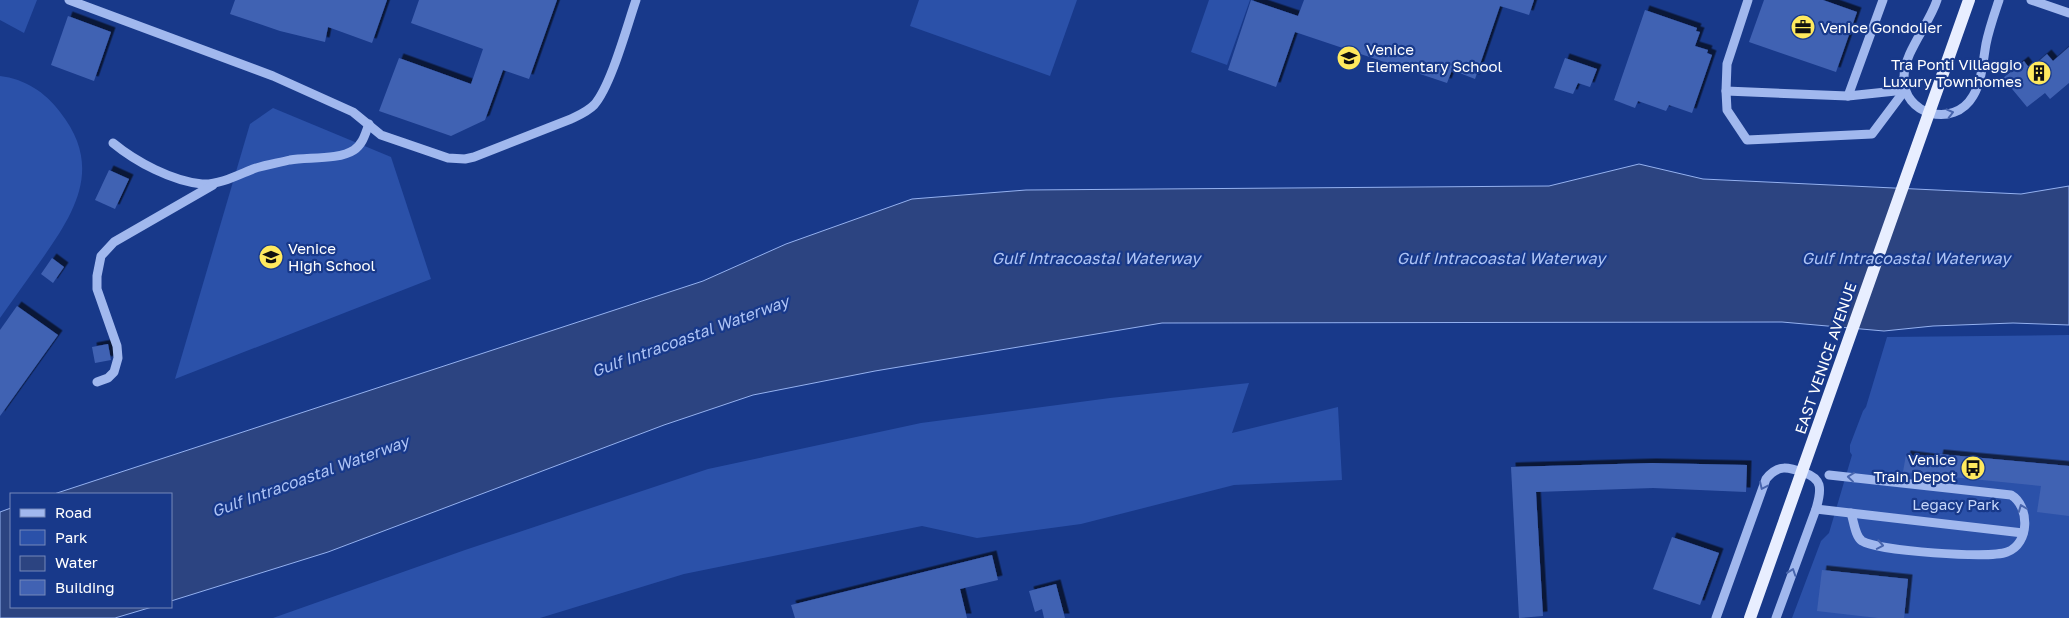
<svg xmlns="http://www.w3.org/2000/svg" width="2069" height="618" viewBox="0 0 2069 618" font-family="'Golos Text',sans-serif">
  <defs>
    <filter id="shadow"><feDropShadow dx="4.5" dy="-4.5" stdDeviation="0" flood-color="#0009"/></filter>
  </defs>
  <rect width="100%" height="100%" fill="#18398a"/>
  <g fill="#2b51a9">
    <polygon points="0,0 37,0 24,33 0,20"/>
    <polygon points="919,0 1077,0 1050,76 910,26"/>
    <polygon points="1209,0 1250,0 1227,65 1191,52"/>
    <path d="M0 76C25 79 45 92 60 112 103 166 76 211 42 259 28 279 14 298 0 318Z"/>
    <polygon points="273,108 391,157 431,279 175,379 250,124"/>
    <polygon points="2069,335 2069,618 1792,618 1821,541 1829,533 1852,455 1850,452 1850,445 1863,411 1866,407 1887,337"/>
    <polygon points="1249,383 1232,433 1338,407 1342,480 1234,485 1081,524 977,538 922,526 684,574 540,618 273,618 465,550 708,469 921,423 1110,398"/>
  </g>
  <g fill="#2c4481" stroke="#94b1f0">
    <polygon points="1639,164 1703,179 2021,194 2069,186 2069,325 2013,323 1933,326 1884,331 1782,322 1162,323 875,371 753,395 664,425 328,552 171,601 171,494 54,494 703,281 786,244 912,199 1026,190 1549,186"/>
    <polygon points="11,508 11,607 152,607 115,618 0,618 0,512"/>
  </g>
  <g fill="#4162b3" filter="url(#shadow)">
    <polygon points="235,0 387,0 372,43 328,27 325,42 280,31 230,14"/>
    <polygon points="419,0 557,0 529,79 503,70 485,120 451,136 379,111 399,58 471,84 483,49 411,23"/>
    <polygon points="1251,0 1298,16 1304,0 1534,0 1529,15 1500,6 1475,79 1452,70 1447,83 1295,32 1276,87 1228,70"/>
    <polygon points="1764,0 1823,0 1857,12 1836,72 1749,42"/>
    <polygon points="1645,10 1697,28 1696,31 1700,32 1695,46 1708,50 1707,53 1712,55 1692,113 1669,105 1666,111 1638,101 1635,108 1614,100"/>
    <polygon points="68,16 111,32 94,81 51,65"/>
    <polygon points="2069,47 2069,83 2050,99 2045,93 2027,107 2003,78 2024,61 2030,69 2047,54 2053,61"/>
    <polygon points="1565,58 1597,69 1590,87 1578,83 1573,94 1554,88"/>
    <polygon points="109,170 129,179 115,209 95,200"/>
    <polygon points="52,258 64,267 53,283 41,274"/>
    <polygon points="17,306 58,335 0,416 0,330"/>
    <polygon points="108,344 111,360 95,363 92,347"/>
    <polygon points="1939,454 2069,466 2069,516 2037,512 2041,486 1903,472 1906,455 1938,459"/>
    <polygon points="1652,463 1747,465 1746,492 1653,488 1536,492 1543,616 1519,618 1511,467"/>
    <polygon points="1672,537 1719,553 1700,605 1653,589"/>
    <polygon points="992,555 998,580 960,589 967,618 795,618 791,605"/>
    <polygon points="1822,570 1908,579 1904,618 1878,618 1817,611"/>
    <polygon points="1056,584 1065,618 1044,618 1042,609 1035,612 1029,591"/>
  </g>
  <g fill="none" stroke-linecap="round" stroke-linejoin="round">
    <g stroke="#a1b8ee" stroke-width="9">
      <path d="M69 0 273 76 353 112 381 135 448 158 465 159 474 157 571 119C579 115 587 112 594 105 611 86 627 26 636 0"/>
      <polyline points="1748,0 1727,64 1726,91 1727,110 1747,140 1872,134 1905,90"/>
      <polyline points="1883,0 1848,96 1905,90"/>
      <path d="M1937 0C1929 25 1904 52 1904 77 1902 115 1954 129 1973 96 1982 81 1983 61 1986 44 1989 29 1994 15 1999 0"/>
      <polyline points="2031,0 2069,13"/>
      <polyline points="1726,91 1848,96"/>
      <path d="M113 143C136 162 172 181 202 184 219 185 238 175 253 169 265 165 278 163 290 160 308 157 339 160 354 150 363 144 365 134 369 124"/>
      <polyline points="97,382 108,378 114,372 118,358 117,346 97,289 97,276 101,256 114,242 213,185"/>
      <path d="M1829 475 2011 495C2030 506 2030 544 2007 552 1989 559 1878 551 1862 541 1855 536 1854 522 1851 513"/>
      <polyline points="1816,509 2023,533"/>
      <path d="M1716 618 1766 479C1778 464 1788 467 1805 473 1811 475 1817 479 1819 485 1821 493 1818 502 1816 509L1776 618"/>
    </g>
    <polyline stroke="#e8eeff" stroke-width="12" points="1750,618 1969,0"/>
  </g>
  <defs><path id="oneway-chevron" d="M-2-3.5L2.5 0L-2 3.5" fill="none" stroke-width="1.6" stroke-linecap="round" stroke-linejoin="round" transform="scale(1.25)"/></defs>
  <g stroke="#4865ad">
    <use href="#oneway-chevron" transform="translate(1950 113) rotate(-14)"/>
    <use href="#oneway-chevron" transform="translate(1851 477) rotate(-174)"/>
    <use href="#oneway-chevron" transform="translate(1763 486) rotate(115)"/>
    <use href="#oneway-chevron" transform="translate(2022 508) rotate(-111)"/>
    <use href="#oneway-chevron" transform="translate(1880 545) rotate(10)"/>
    <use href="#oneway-chevron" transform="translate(1792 572) rotate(-71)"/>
  </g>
  <defs>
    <symbol id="office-disc" viewBox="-11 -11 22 22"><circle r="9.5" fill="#ffe95e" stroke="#18398a"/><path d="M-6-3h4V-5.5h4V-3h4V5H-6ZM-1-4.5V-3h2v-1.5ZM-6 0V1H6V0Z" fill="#111"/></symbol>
    <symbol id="school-disc" viewBox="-11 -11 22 22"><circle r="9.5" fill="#ffe95e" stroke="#18398a"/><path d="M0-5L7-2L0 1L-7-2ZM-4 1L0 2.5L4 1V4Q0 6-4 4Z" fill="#111"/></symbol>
    <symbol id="building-disc" viewBox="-11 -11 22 22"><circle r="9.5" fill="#ffe95e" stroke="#18398a"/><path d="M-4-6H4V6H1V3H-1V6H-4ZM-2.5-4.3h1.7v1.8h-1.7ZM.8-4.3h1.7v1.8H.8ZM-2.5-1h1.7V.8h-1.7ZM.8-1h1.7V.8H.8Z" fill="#111"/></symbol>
    <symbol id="bus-disc" viewBox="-11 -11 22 22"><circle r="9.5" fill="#ffe95e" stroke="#18398a"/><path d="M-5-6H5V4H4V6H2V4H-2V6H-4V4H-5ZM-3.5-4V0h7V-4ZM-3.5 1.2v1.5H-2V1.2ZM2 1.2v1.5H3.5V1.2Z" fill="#111"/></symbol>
  </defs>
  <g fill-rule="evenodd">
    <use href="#office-disc" x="1789" y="13" width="28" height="28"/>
    <use href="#school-disc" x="1335" y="44" width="28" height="28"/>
    <use href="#building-disc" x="2025" y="59" width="28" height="28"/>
    <use href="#school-disc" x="257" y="243" width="28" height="28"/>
    <use href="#bus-disc" x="1959" y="454" width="28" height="28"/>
  </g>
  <g text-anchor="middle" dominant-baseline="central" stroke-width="4.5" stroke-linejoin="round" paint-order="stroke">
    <g font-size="15" fill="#fff" stroke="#18398a" text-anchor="start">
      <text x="1820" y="27">Venice Gondolier</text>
      <text x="1366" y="49">Venice<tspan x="1366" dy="17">Elementary School</tspan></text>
      <text x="2022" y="64" text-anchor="end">Tra Ponti Villaggio<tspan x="2022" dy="17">Luxury Townhomes</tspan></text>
      <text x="288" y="248">Venice<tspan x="288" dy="17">High School</tspan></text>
      <text x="1956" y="459" text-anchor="end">Venice<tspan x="1956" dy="17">Train Depot</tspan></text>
    </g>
    <g font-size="15" fill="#fff" stroke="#18398a">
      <text transform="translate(1825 358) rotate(-71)">EAST VENICE AVENUE</text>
    </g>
    <g font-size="15" fill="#c7d7fa" stroke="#18398a">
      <text x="1956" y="504">Legacy Park</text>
    </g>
    <g font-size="16" font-style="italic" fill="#adc3f5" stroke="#18398a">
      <text x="1096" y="258">Gulf Intracoastal Waterway</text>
      <text x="1501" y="258">Gulf Intracoastal Waterway</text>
      <text x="1906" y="258">Gulf Intracoastal Waterway</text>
      <text transform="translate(690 336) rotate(-20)">Gulf Intracoastal Waterway</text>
      <text transform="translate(310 476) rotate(-20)">Gulf Intracoastal Waterway</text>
    </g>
  </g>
  <rect x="10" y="493" width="162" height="115" fill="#18398a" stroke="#7488b9"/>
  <rect x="20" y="509" width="25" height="8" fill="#a1b8ee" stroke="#7488b9"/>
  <text x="55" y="518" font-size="15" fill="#ffffff">Road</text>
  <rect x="20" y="530" width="25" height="15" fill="#2b51a9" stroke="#7488b9"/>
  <text x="55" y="543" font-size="15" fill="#ffffff">Park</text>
  <rect x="20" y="556" width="25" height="15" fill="#2c4481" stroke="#7488b9"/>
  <text x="55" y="568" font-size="15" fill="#ffffff">Water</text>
  <rect x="20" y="580" width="25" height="15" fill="#4162b3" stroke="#7488b9"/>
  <text x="55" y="593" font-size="15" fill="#ffffff">Building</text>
</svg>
